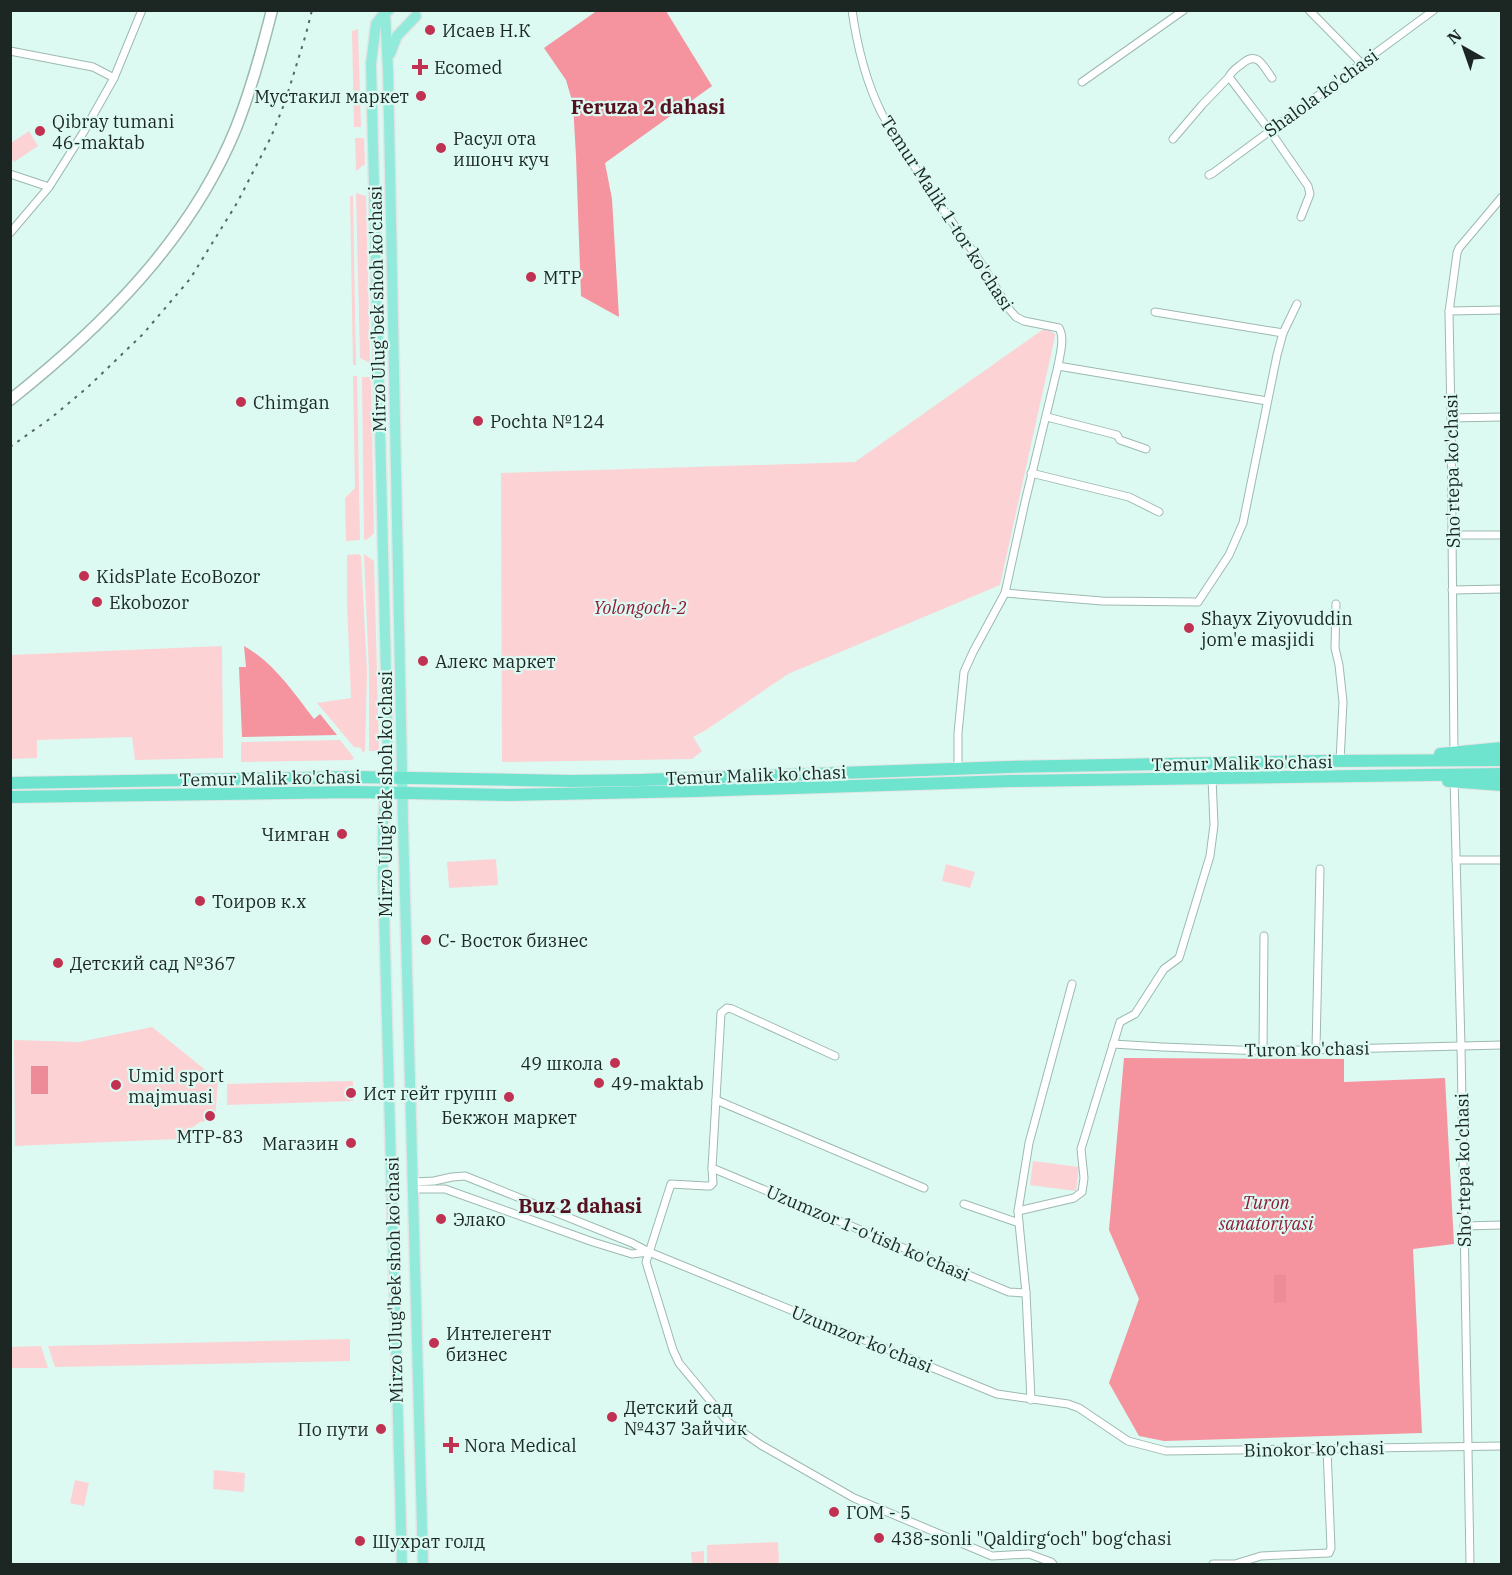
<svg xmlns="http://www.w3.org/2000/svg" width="1512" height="1575" viewBox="0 0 1512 1575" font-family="'IBM Plex Serif',serif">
  <rect width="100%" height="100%" fill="#dcfaf2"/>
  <g fill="#fcd2d5">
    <polygon points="358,29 361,127 354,127 352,31"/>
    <polygon points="29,131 38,146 14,162 11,157 11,143"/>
    <polygon points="355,138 364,138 365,164 356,171"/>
    <polygon points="356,193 366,196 370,363 360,358"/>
    <polygon points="350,196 353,196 356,365 353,365"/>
    <polygon points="1045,328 1055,334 1054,341 1000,585 788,674 706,730 693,737 702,751 692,759 502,762 501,473 855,462"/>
    <polygon points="353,376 357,376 360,540 346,541 345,498 355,488"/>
    <polygon points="362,377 371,377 374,533 368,539 364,540"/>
    <polygon points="359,554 361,556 367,672 365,751 362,752 361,748 354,747 317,703 351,698 347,603 347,555"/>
    <polygon points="364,554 374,561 379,751 369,751 369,671"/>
    <polygon points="222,646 223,758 135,760 132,737 37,740 37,758 11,759 11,655"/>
    <polygon points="340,740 354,758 352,760 241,762 241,742"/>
    <polygon points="496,859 498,885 449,888 447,862"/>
    <polygon points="946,864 975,872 970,888 942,881"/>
    <polygon points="152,1027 218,1080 215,1120 200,1122 177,1139 15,1146 14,1040 79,1042"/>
    <polygon points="353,1081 353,1101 227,1105 227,1084"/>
    <polygon points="1033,1161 1079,1167 1076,1191 1030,1185"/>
    <polygon points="350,1339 350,1361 55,1367 48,1346"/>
    <polygon points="41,1346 48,1368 11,1368 11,1347"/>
    <polygon points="214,1470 245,1473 244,1492 213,1489"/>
    <polygon points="75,1480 89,1483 84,1506 70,1503"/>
    <polygon points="778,1542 779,1564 707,1564 707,1545"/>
    <polygon points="704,1551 704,1564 692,1564 691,1552"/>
  </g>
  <g fill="#f5939f">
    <polygon points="598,10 666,11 712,86 605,163 612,199 619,317 581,296 576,156 573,104 566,80 544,48"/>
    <path d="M244 646C274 663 293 692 314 719L320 714 337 735 242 737 239 667H246Z"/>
    <polygon points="1124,1058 1344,1059 1344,1082 1445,1078 1454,1244 1413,1249 1422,1433 1164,1441 1139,1436 1109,1383 1139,1299 1109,1230"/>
  </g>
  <g fill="#ed8c98">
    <rect x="31" y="1066" width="17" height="28"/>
    <polygon points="1274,1275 1286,1275 1286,1302 1274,1303"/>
  </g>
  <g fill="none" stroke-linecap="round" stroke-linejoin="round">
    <defs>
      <g id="minor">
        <path d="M852 10C857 46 866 82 882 114L924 182 981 263 1009 309 1016 317 1024 321 1059 328C1065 338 1060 354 1058 366L1025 502 1005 593 973 652 964 672 958 733V768"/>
        <polyline points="1309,10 1362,64"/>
        <polyline points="10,51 93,67 114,78"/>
        <path d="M1229 77C1231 71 1237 68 1243 63 1258 51 1263 66 1272 78"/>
        <polyline points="1082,82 1184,10"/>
        <polyline points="1173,139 1202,105 1229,77 1270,131 1308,186 1310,194 1301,217"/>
        <polyline points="10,174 49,187"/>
        <polyline points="1209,175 1213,173 1434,10"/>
        <polyline points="10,233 49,187 83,133 114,78 142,10"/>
        <polyline points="1449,311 1502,310"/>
        <polyline points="1155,312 1283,333"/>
        <polyline points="1058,366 1267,401"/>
        <polyline points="1047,417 1117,435 1120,440 1146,449"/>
        <polyline points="1451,418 1502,417"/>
        <polyline points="1031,473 1129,497 1159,512"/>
        <polyline points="1453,535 1502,535"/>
        <polyline points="1452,590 1502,589"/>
        <polyline points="1005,593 1102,601 1198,602 1229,555 1243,523 1277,355 1283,333 1297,304"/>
        <polyline points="1336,604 1335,648 1339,665 1343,702 1340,761"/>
        <polyline points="1454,755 1451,418 1449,312 1457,253 1459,248 1502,197"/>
        <polyline points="1454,778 1461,1046 1470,1564"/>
        <polyline points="1456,860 1502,860"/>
        <polyline points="1113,1044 1162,1047 1263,1051 1502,1045"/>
        <polyline points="1316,1049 1320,869"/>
        <polyline points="1263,1051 1264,936"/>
        <polyline points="835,1056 732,1009 727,1008 721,1013 712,1168 713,1183 710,1186 706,1186 671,1184 646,1262 673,1350 679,1363 728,1422 761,1445 854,1498 992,1556 1029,1554 1051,1562 1053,1564"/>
        <polyline points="716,1100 924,1188"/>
        <polyline points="712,1168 1009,1292 1026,1293"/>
        <polyline points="413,1182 434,1181 452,1177 465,1176 632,1243 649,1252 997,1394 1068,1404 1079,1408 1128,1441 1166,1451 1502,1446"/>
        <polyline points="413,1189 445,1189 593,1242 632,1254 649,1252"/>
        <polyline points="964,1204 1019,1223 1026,1293 1031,1400"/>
        <polyline points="1018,1211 1074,1198 1082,1192 1084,1178 1081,1149 1120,1022 1135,1014 1164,969 1179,958 1210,856 1214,825 1212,778"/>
        <polyline points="1019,1223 1018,1211 1029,1143 1072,984"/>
        <polyline points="1464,1226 1502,1225"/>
        <polyline points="1213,1564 1235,1564 1261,1556 1329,1553 1331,1548 1327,1449"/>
      </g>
      <path id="secondary" d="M10 400C102 327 191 239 236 128 251 90 262 50 272 10"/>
      <g id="primary">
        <polyline points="389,10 382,16 376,24 371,64 388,755 383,824 383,875 402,1564"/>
        <polyline points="385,13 388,70 403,823 423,1564"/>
        <polyline points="390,54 397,36 416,16"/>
      </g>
      <g id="trunk">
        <polyline points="1440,754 1502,748"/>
        <polyline points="1448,781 1502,785"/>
        <polyline points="10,783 355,777 571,781 640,780 1008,767 1322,761 1502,760"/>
        <polyline points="10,797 355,792 508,795 695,791 1011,781 1502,774"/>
      </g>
    </defs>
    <use href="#minor" stroke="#9db9b2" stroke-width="9"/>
    <use href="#secondary" stroke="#9db9b2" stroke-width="13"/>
    <use href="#primary" stroke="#e4e5e5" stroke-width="13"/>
    <use href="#trunk" stroke="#e4e5e5" stroke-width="14"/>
    <use href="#minor" stroke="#fff" stroke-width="7"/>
    <use href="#secondary" stroke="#fff" stroke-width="10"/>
    <use href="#primary" stroke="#92ebda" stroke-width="10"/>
    <use href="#trunk" stroke="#6ee4ce" stroke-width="12"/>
    <polyline stroke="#576863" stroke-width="2" stroke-dasharray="3 6" stroke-linecap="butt" points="10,447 51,418 88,387 143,334 190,279 237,203 271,137 285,102 306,34 312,10"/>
  </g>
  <g fill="#c13152" stroke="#dcfaf2" stroke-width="2">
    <circle cx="430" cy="30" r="6"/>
    <path d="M417 58h6v6h6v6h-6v6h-6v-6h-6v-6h6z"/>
    <circle cx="421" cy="96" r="6"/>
    <circle cx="40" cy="131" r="6"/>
    <circle cx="441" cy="148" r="6"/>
    <circle cx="531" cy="277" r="6"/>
    <circle cx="241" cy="402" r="6"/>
    <circle cx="478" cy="421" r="6"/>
    <circle cx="84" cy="576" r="6"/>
    <circle cx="97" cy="602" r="6"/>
    <circle cx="1189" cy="628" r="6"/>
    <circle cx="423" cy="661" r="6"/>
    <circle cx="342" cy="834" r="6"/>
    <circle cx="200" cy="901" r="6"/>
    <circle cx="426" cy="940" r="6"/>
    <circle cx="58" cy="963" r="6"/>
    <circle cx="615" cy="1063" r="6"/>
    <circle cx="599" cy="1083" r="6"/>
    <circle cx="116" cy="1085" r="6"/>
    <circle cx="351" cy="1093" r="6"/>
    <circle cx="509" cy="1097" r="6"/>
    <circle cx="210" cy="1116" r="6"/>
    <circle cx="351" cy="1143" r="6"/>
    <circle cx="441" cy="1219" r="6"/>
    <circle cx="434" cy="1343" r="6"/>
    <circle cx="612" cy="1417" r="6"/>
    <circle cx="381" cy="1429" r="6"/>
    <path d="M448 1436h6v6h6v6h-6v6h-6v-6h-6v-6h6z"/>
    <circle cx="834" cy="1512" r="6"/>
    <circle cx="879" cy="1538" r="6"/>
    <circle cx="360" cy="1541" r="6"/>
  </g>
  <g text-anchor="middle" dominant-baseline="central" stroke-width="4.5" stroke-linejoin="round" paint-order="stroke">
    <g font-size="18" fill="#1c2724" stroke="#dcfaf2" text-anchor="start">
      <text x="442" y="30">Исаев Н.К</text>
      <text x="434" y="67">Ecomed</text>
      <text x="409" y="96" text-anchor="end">Мустакил маркет</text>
      <text x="52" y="121">Qibray tumani<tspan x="52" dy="21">46-maktab</tspan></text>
      <text x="453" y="138">Расул ота<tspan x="453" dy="21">ишонч куч</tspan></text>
      <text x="543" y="277">MTP</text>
      <text x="253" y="402">Chimgan</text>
      <text x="490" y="421">Pochta №124</text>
      <text x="96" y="576">KidsPlate EcoBozor</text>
      <text x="109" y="602">Ekobozor</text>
      <text x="1201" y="618">Shayx Ziyovuddin<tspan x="1201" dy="21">jom'e masjidi</tspan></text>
      <text x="435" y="661">Алекс маркет</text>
      <text x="330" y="834" text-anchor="end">Чимган</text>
      <text x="212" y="901">Тоиров к.х</text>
      <text x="438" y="940">С- Восток бизнес</text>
      <text x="70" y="963">Детский сад №367</text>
      <text x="603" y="1063" text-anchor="end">49 школа</text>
      <text x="128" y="1075">Umid sport<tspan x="128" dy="21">majmuasi</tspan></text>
      <text x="611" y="1083">49-maktab</text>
      <text x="363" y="1093">Ист гейт групп</text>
      <text x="509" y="1117" text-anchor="middle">Бекжон маркет</text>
      <text x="210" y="1136" text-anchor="middle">MTP-83</text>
      <text x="339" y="1143" text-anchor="end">Магазин</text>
      <text x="453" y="1219">Элако</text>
      <text x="446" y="1333">Интелегент<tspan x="446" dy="21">бизнес</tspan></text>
      <text x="624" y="1407">Детский сад<tspan x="624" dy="21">№437 Зайчик</tspan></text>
      <text x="369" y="1429" text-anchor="end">По пути</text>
      <text x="464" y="1445">Nora Medical</text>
      <text x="846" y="1512">ГОМ - 5</text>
      <text x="891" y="1538">438-sonli "Qaldirg‘och" bog‘chasi</text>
      <text x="372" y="1541">Шухрат голд</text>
    </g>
    <g font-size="18" fill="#1c2724" stroke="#dcfaf2">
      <text transform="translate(1321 93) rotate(-36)">Shalola ko'chasi</text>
      <text transform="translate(947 213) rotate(57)">Temur Malik 1-tor ko'chasi</text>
      <text transform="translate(377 309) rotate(-91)">Mirzo Ulug'bek shoh ko'chasi</text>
      <text transform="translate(1452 471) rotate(-91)">Sho'rtepa ko'chasi</text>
      <text transform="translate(1242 763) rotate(-1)">Temur Malik ko'chasi</text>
      <text transform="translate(756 775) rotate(-2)">Temur Malik ko'chasi</text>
      <text transform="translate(270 778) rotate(-1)">Temur Malik ko'chasi</text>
      <text transform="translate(385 794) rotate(-90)">Mirzo Ulug'bek shoh ko'chasi</text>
      <text transform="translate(1307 1049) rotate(-1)">Turon ko'chasi</text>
      <text transform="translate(1463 1170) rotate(-91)">Sho'rtepa ko'chasi</text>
      <text transform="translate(868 1233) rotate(23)">Uzumzor 1-o'tish ko'chasi</text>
      <text transform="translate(394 1280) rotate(-91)">Mirzo Ulug'bek shoh ko'chasi</text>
      <text transform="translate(862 1339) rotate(22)">Uzumzor ko'chasi</text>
      <text transform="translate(1314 1449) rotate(-1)">Binokor ko'chasi</text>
    </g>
    <g font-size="18" font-style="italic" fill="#8e1c38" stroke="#dcfaf2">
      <text x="640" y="607">Yolongoch-2</text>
      <text x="1266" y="1202">Turon<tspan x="1266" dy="21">sanatoriyasi</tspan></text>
    </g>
    <g font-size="20" font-weight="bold" fill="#55101f" stroke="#dcfaf2">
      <text x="648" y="106">Feruza 2 dahasi</text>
      <text x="580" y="1205">Buz 2 dahasi</text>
    </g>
  </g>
  <rect width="1512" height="1575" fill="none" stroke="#1c2724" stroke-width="24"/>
  <g transform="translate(1464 48) rotate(320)" stroke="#dcfaf2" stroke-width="4.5" paint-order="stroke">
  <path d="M0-4.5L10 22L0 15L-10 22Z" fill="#1c2724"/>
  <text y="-9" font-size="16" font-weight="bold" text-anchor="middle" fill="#1c2724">N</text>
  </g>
</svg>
